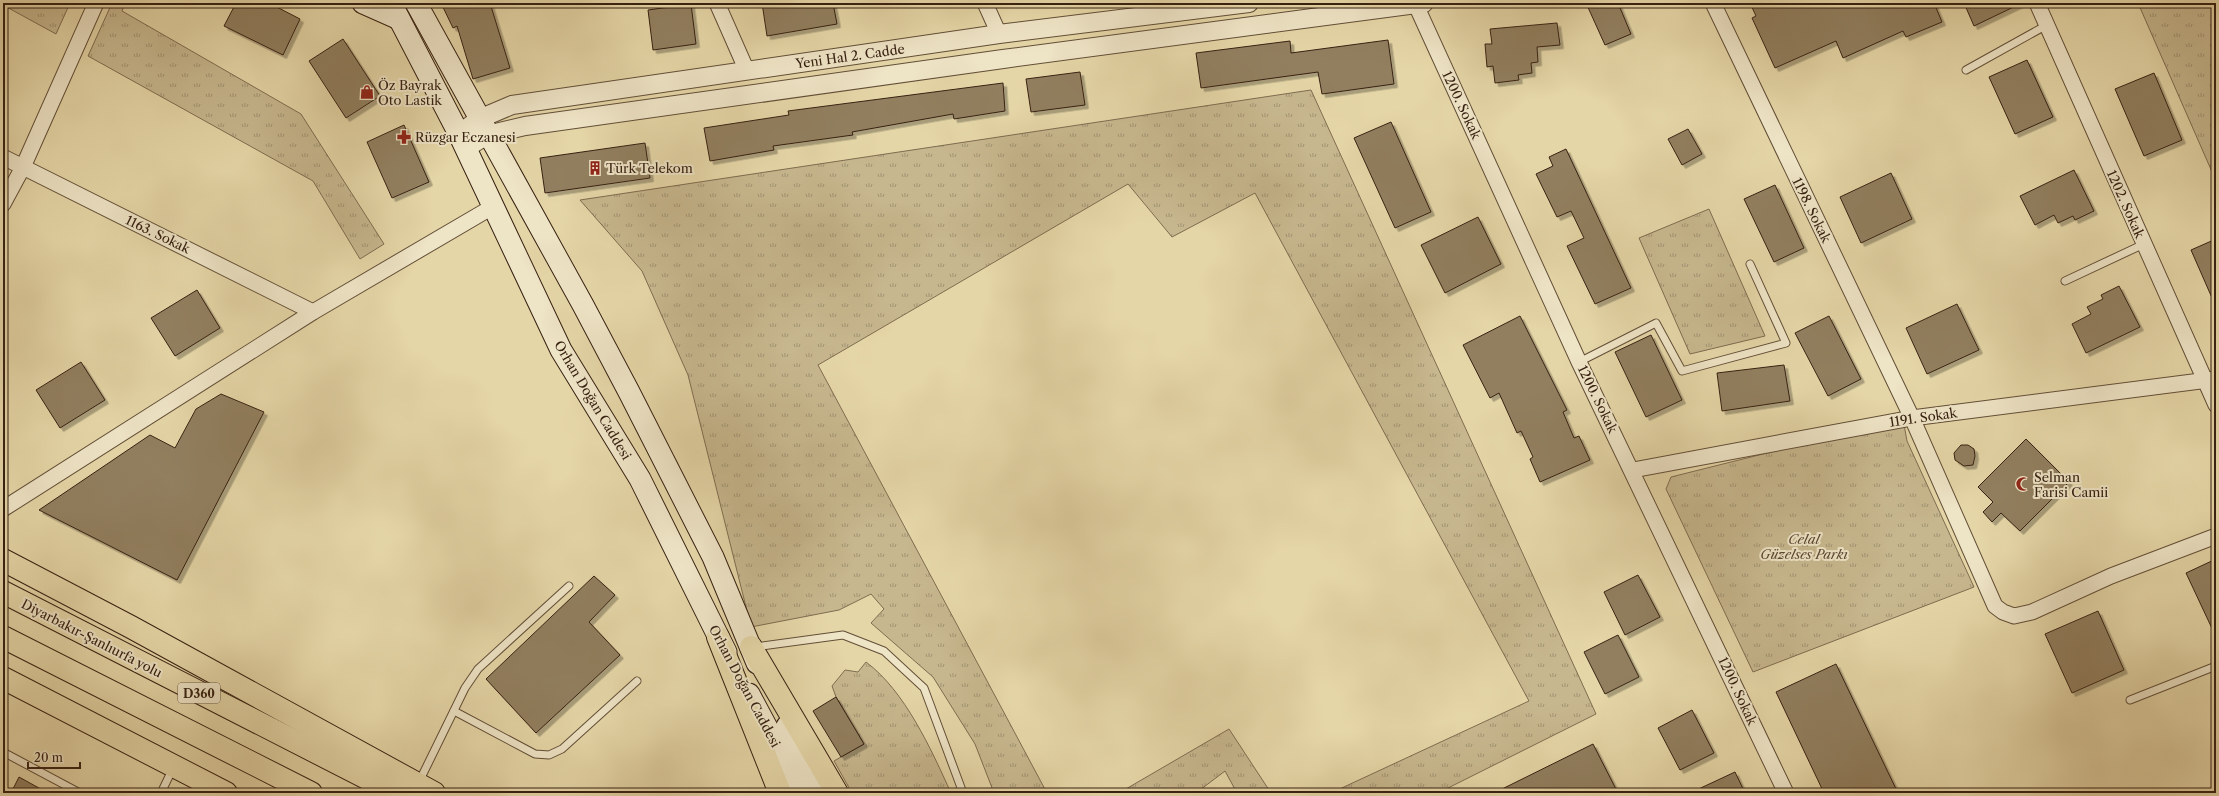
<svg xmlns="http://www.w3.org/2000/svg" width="2219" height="796" viewBox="0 0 2219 796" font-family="'Libre Caslon Text',serif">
  <defs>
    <pattern id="grass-tufts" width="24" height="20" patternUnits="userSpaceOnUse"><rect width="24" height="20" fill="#c7b78e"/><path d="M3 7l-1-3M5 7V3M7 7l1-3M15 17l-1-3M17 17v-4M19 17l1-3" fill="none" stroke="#a29473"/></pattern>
    <filter id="shadow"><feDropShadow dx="3.5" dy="3.5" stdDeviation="0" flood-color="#0004"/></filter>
  </defs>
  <rect width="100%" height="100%" fill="#e5d6a7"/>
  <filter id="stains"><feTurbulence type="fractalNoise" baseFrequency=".005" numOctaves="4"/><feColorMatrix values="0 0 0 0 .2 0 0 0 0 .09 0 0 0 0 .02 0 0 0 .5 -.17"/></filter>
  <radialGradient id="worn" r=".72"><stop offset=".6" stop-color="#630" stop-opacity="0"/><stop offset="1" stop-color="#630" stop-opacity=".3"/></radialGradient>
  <g fill="url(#grass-tufts)" stroke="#7f6c50">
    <polygon points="3,3 70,3 56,34 3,5"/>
    <polygon points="112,3 125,3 122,11 301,114 384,244 360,259 313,181 88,56"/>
    <polygon points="2138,3 2216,3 2216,181"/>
    <polygon points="1311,90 1596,714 1438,793 1331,793 1529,701 1255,193 1172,237 1128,184 818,365 1047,793 994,793 975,744 933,677 871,623 884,609 871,594 839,610 751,627 688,375 642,271 580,200"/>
    <polygon points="1709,209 1765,336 1690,354 1639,238"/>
    <polygon points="1903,419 1907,441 1974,587 1753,672 1666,489 1671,477"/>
    <path d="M866 662C905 691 931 749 951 793H852L834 761 864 744 836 697 832 686 845 670 858 672Z"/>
    <polygon points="1229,729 1271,793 1237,793 1225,771 1196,793 1119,793"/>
  </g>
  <g fill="#917f5f" stroke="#372112" filter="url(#shadow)">
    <polygon points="236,3 269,3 300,19 283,55 224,26"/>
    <polygon points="441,3 490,3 510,68 473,79 457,26 453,28"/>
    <polygon points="762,3 833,3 837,24 767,36"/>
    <polygon points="1586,3 1618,3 1631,34 1605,45"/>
    <polygon points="1750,3 1934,3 1942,22 1906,37 1903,31 1843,58 1836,41 1775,68 1752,18 1756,16"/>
    <polygon points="1964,3 2022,3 1974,26"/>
    <polygon points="691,4 696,44 653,50 648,10"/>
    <polygon points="1557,23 1560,45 1537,47 1538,62 1531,63 1532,73 1518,75 1519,80 1495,83 1493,66 1487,67 1485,44 1492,44 1490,29"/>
    <polygon points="343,39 380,96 346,118 309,61"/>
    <polygon points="1388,40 1394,84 1322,94 1318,72 1201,88 1196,53 1290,41 1291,53"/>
    <polygon points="2027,60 2053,117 2015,134 1989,77"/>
    <polygon points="1080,72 1085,105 1031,112 1026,79"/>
    <polygon points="2154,73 2182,140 2144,156 2115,89"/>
    <polygon points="1003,83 1005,111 954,119 953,114 852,132 853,135 773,146 774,150 710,161 704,128 789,115 788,111"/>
    <polygon points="1391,122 1431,212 1395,228 1354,138"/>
    <polygon points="404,125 429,182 392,198 367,142"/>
    <polygon points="1688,129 1702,154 1682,165 1668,139"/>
    <polygon points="645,143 650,178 545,193 540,158"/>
    <polygon points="1566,149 1631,288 1595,304 1567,246 1584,238 1571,211 1557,217 1536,174 1553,166 1549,157"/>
    <polygon points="2074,170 2094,211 2075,220 2073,216 2058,223 2054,215 2035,225 2020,196"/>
    <polygon points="1891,173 1912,219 1861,243 1840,197"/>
    <polygon points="1775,185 1804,248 1774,262 1744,199"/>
    <polygon points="1478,217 1501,264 1445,293 1421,245"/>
    <polygon points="2216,239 2216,307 2191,250"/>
    <polygon points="2119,286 2140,327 2086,353 2072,324 2091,314 2087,307 2103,299 2101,295"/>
    <polygon points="197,290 220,328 175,356 151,318"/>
    <polygon points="1957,304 1979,350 1927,374 1906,328"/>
    <polygon points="1520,316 1567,410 1563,412 1574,438 1579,436 1590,460 1540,482 1530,459 1533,457 1521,431 1517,433 1499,393 1490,398 1463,345"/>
    <polygon points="1829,316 1861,379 1828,396 1795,333"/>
    <polygon points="1651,335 1682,400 1646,417 1615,352"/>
    <polygon points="81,362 105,400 60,428 36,390"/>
    <polygon points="1784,365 1790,401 1722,411 1717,373"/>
    <polygon points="221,394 264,412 177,580 39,510 150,435 175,448 196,409"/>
    <polygon points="2026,439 2069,482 2020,531 2001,513 1992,522 1983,512 1993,502 1978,487"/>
    <polygon points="1961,445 1968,445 1974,449 1975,456 1973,465 1964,466 1955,460 1954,453"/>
    <polygon points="2216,559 2216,637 2186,573"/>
    <polygon points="1638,575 1660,617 1625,635 1604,592"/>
    <polygon points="594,576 615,595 589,622 620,655 536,733 486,679"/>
    <polygon points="2098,611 2124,670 2072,693 2045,634"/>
    <polygon points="1618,635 1639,677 1605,694 1584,652"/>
    <polygon points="1836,664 1898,793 1824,793 1776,692"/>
    <polygon points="836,697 864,744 841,757 813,711"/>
    <polygon points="1692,710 1714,753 1680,770 1658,728"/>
    <polygon points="1593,744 1618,793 1494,793"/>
    <polygon points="1735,772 1745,793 1690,793"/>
    <polygon points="19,777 48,793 11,793"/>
  </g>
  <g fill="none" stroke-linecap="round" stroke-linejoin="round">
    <defs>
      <g id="service">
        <polyline points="1966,70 2047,25"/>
        <polyline points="2065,281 2144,244"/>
        <polyline points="1579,362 1656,323 1682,371 1786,343 1750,264"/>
        <polyline points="755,647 843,635 884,651 924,688 963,793"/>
        <polyline points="2130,700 2216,666"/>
        <polyline points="454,711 535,754 549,755 562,749 637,681"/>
        <polyline points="3,752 80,793"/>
        <polyline points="419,782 465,688 478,669 569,586"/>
        <polyline points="161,793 173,768"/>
      </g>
      <g id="minor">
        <polyline points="717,3 747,71"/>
        <polyline points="985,3 999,34"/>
        <polyline points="1415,3 1579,362 1786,793"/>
        <polyline points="1713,3 1912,418 1995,606 2003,612 2014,616 2032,612 2111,576 2216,536"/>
        <polyline points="2037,3 2216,405"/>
        <polyline points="3,157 313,312"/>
        <polyline points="3,204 23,167 96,3"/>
        <polyline points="1633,470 1912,418 2216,379"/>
        <polyline points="3,509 313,312 494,206"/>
      </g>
      <g id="tertiary">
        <polyline points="459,134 479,119 512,105 999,34 1249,3"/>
        <polyline points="466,148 487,135 525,126 1003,59 1424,3"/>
      </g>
      <g id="secondary">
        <polyline points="363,3 399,19"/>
        <polyline points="391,3 459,134 561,350 640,479 726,652"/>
        <polyline points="416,3 583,305 629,392 713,557 757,663"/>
        <polyline points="749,694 802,793"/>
        <polyline points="787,726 821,793"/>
      </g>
      <g id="trunk">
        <polyline points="3,560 131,627 434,793"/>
        <polyline points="3,592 396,793"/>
        <polyline points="3,637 311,793"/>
        <polyline points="718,637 780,793"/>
        <polyline points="751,647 837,793"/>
        <polyline points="3,678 226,793"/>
      </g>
    </defs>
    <use href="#service" stroke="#624e37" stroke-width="9"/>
    <use href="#minor" stroke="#624e37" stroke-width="17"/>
    <use href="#tertiary" stroke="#624e37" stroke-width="20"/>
    <use href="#secondary" stroke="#372112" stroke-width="23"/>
    <use href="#trunk" stroke="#372112" stroke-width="24"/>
    <use href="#service" stroke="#eee4c6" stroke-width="7"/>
    <use href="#minor" stroke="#eee4c6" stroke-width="15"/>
    <use href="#tertiary" stroke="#eee4c6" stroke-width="18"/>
    <use href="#secondary" stroke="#eee4c6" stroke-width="21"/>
    <use href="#trunk" stroke="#e5d6a7" stroke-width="22"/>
  </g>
  <defs>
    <symbol id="shop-bare" viewBox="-9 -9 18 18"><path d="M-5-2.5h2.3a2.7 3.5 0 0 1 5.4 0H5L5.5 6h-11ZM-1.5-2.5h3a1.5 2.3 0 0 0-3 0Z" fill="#8f2418" stroke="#eee4c6" stroke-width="2.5" paint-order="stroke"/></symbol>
    <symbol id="pharmacy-bare" viewBox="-9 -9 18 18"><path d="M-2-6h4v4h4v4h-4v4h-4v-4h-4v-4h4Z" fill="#8f2418" stroke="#eee4c6" stroke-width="2.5" paint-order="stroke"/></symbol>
    <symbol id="building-bare" viewBox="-9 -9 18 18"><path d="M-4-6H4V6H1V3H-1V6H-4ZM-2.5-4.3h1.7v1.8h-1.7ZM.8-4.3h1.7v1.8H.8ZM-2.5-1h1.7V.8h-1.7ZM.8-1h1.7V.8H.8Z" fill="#8f2418" stroke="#eee4c6" stroke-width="2.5" paint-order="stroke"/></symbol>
    <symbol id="mosque-bare" viewBox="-9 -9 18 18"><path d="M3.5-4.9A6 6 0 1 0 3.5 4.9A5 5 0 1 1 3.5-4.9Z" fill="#8f2418" stroke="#eee4c6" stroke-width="2.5" paint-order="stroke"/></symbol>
  </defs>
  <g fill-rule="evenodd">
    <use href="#shop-bare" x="357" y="82" width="20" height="20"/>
    <use href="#pharmacy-bare" x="394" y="127" width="20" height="20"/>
    <use href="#building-bare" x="585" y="158" width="20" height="20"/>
    <use href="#mosque-bare" x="2013" y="474" width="20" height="20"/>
  </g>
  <g text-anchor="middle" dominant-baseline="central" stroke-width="4" stroke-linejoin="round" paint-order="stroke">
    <rect fill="#eee4c6" stroke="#6e5c48" stroke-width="1" x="178" y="683" width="42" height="20" rx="3"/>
    <g font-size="12" font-weight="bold" fill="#372112">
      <text x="199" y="693">D360</text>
    </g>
    <g font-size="13" fill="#372112" stroke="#eee4c6">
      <text transform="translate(850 56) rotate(-8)">Yeni Hal 2. Cadde</text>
      <text transform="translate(1462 105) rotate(65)">1200. Sokak</text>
      <text transform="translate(2126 204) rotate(66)">1202. Sokak</text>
      <text transform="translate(1812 210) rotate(64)">1198. Sokak</text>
      <text transform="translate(158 234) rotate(26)">1163. Sokak</text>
      <text transform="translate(1598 399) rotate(64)">1200. Sokak</text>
      <text transform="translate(593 400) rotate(59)">Orhan Doğan Caddesi</text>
      <text transform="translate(1923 417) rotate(-8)">1191. Sokak</text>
      <text transform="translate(92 638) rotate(27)">Diyarbakır-Şanlıurfa yolu</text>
      <text transform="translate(745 686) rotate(62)">Orhan Doğan Caddesi</text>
      <text transform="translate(1738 691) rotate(65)">1200. Sokak</text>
    </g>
    <g font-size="13" fill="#372112" stroke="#eee4c6" text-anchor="start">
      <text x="378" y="85">Öz Bayrak<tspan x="378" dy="15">Oto Lastik</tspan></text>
      <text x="415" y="137">Rüzgar Eczanesi</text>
      <text x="606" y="168">Türk Telekom</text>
      <text x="2034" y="477">Selman<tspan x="2034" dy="15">Farisi Camii</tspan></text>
    </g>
    <g font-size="13" font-style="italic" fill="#5b4631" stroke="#eee4c6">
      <text x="1804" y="539">Celal<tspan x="1804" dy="15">Güzelses Parkı</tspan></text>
    </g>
  </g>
  <rect width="2219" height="796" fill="none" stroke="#e5d6a7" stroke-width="16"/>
  <rect x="4" y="4" width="2211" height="788" fill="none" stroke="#372112" stroke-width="2"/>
  <rect x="8" y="8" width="2203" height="780" fill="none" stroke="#372112"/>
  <path d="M28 762v6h52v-6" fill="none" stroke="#372112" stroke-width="2"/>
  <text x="34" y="762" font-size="12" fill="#372112" stroke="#eee4c6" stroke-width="3" paint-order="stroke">20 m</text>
  <rect width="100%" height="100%" filter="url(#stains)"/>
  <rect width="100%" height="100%" fill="url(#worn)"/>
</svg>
